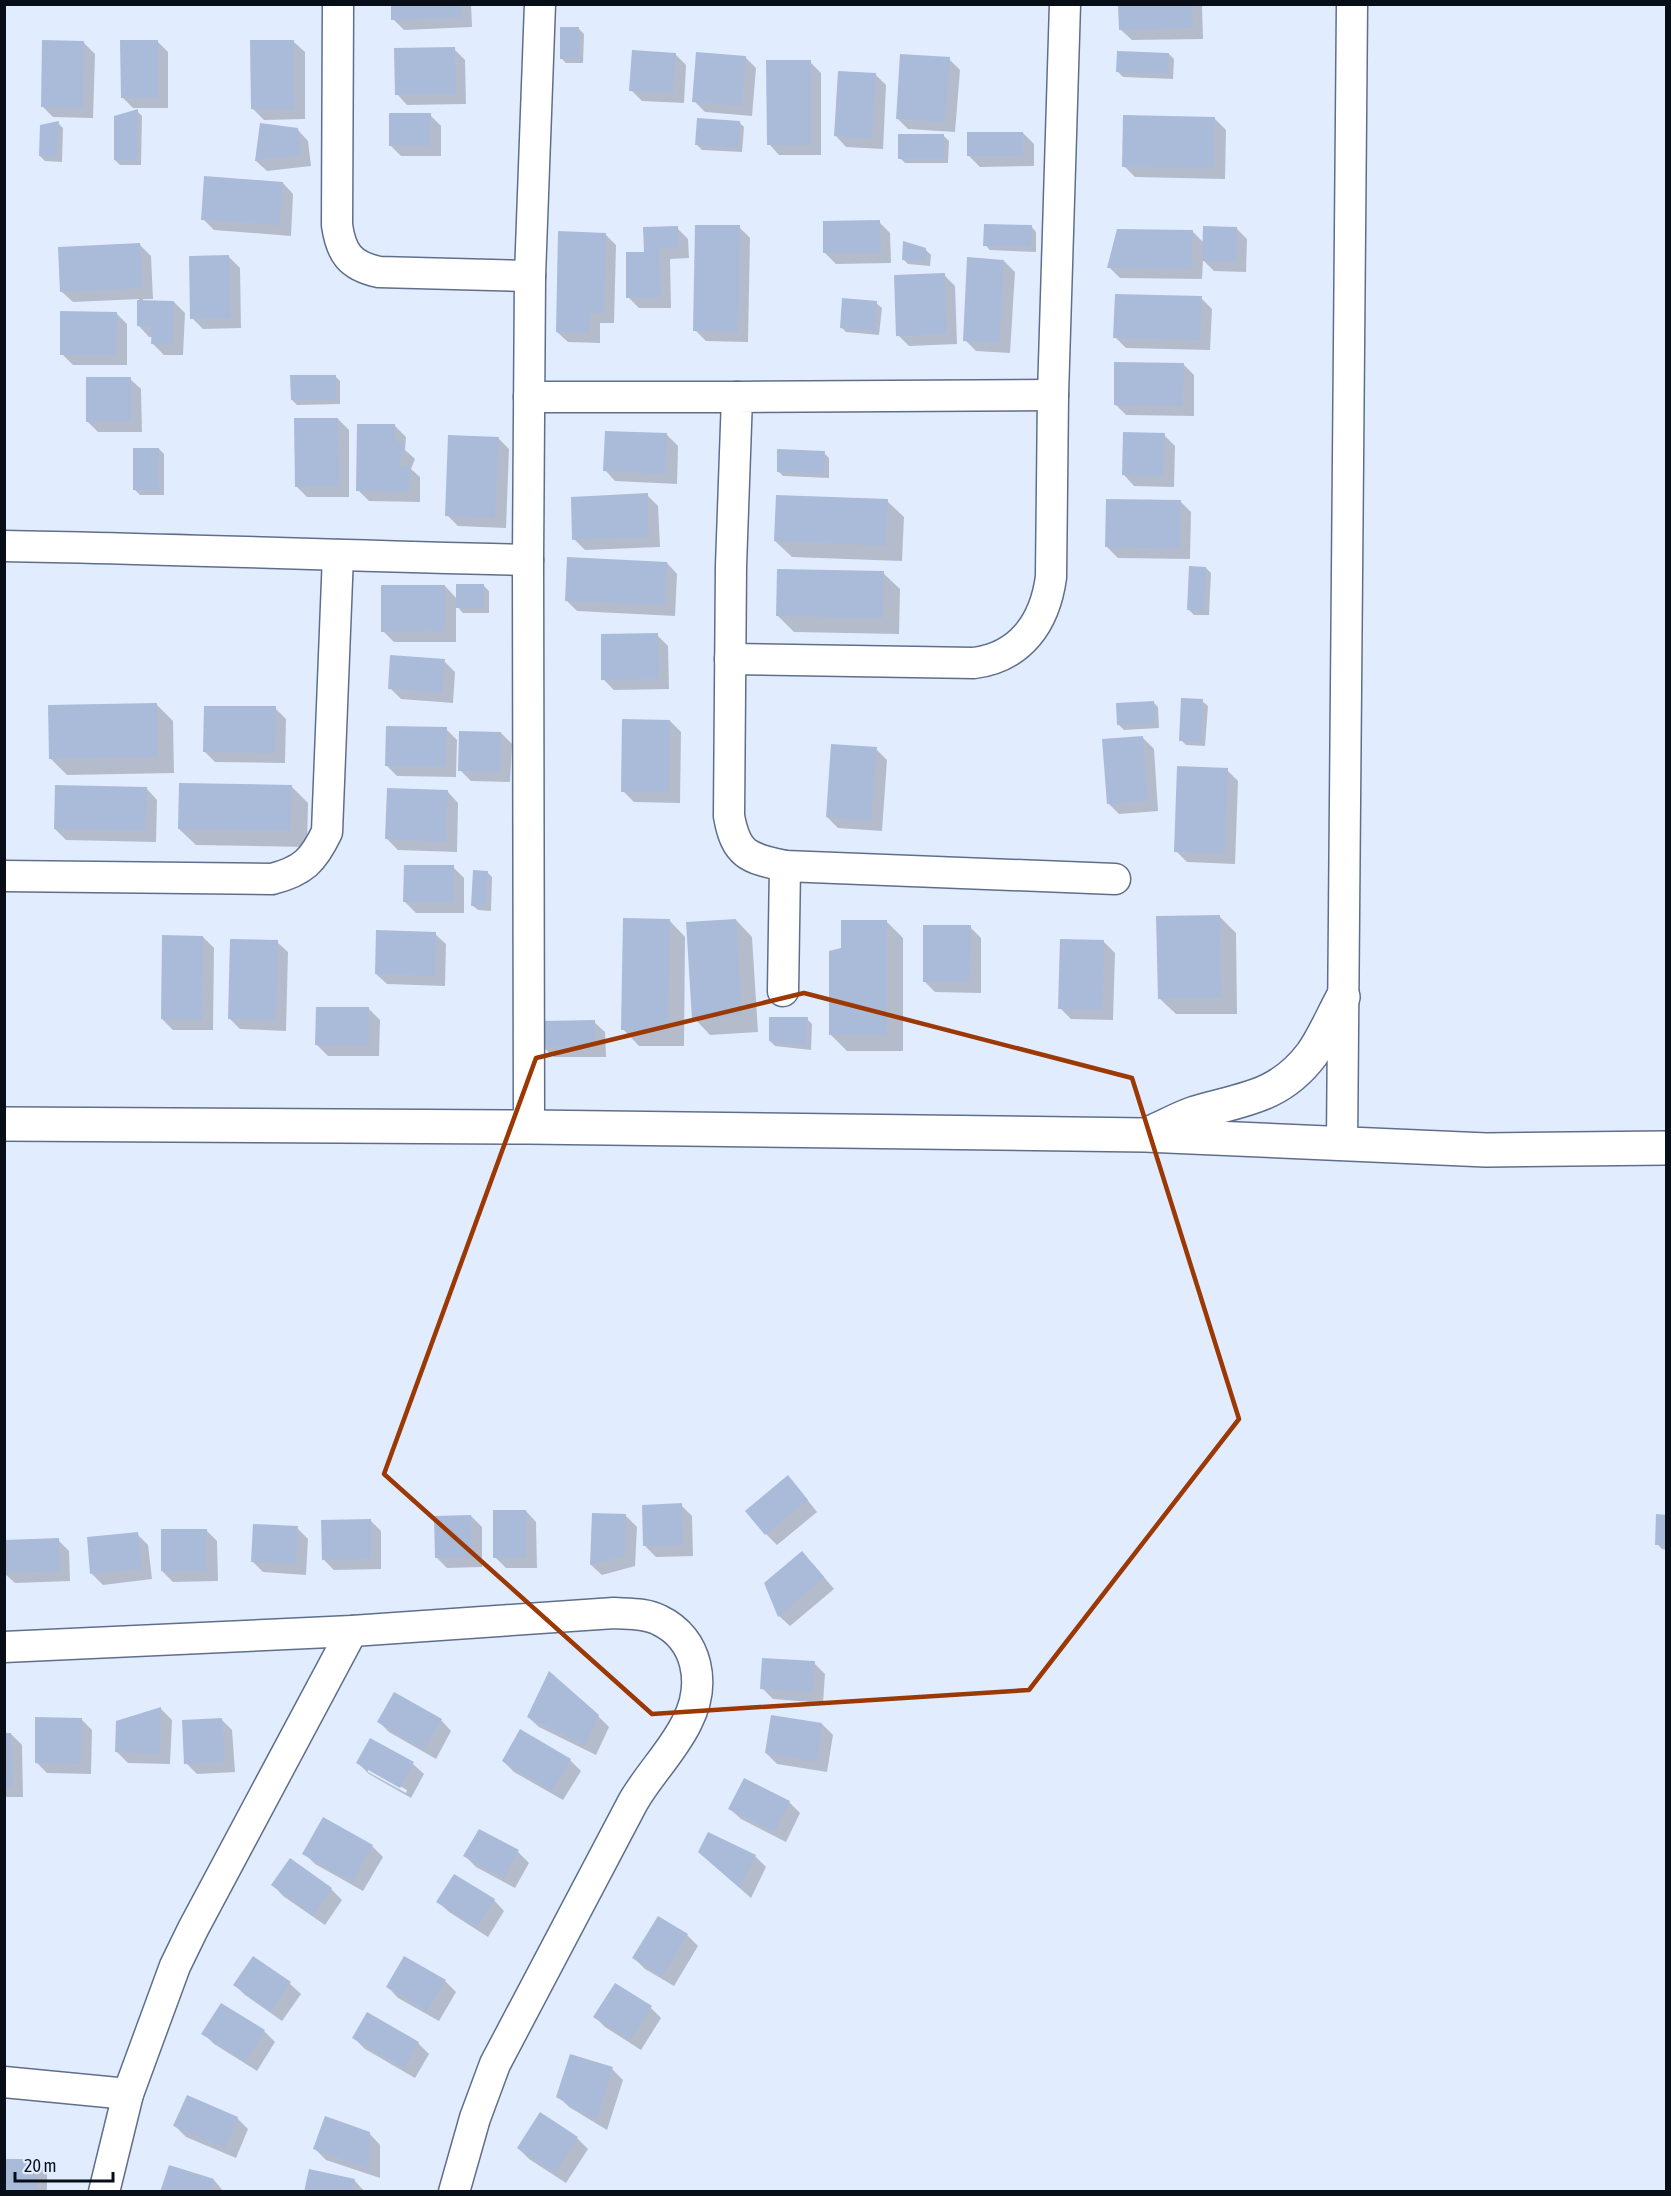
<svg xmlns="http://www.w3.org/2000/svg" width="1671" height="2196" viewBox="0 0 1671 2196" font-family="'Asap Condensed',sans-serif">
  <rect width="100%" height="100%" fill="#e1ecff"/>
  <g fill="#0003" fill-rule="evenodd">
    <polygon points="392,4 471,4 472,27 404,30 393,19"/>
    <polygon points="1120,4 1202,4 1203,39 1132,40 1121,30"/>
    <polygon points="579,29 584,34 583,63 566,63 561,58"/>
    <polygon points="157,41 168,52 168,108 133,108 122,97"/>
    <polygon points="294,42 305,52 305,119 264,120 253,109"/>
    <polygon points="84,43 95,54 93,118 53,117 42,106"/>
    <polygon points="454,49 465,60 466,104 407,105 397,94"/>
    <polygon points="675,54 686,65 684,103 642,101 631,90"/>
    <polygon points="1169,54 1174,59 1173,79 1123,77 1118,72"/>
    <polygon points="745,57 756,68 752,116 705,112 694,101"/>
    <polygon points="949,59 960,70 955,132 908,129 897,118"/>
    <polygon points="810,62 821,73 821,155 779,155 769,144"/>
    <polygon points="875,74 886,85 883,149 846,147 836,136"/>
    <polygon points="137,111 142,116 141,165 120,165 115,160"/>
    <polygon points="430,115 441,126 441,156 401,156 390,145"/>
    <polygon points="1215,119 1226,130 1225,179 1135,177 1124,166"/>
    <polygon points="739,122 744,127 742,152 702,150 697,145"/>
    <polygon points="58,123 63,128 62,162 45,161 40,156"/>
    <polygon points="297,129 308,141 311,166 267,171 256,161"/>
    <polygon points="1023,133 1034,144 1034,166 980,167 969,156"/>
    <polygon points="944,136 949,141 948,163 905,163 900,158"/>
    <polygon points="283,183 293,194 291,236 214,230 203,219"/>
    <polygon points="879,222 890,233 891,263 836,264 825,253"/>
    <polygon points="1031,226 1036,232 1036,252 990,250 985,245"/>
    <polygon points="739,227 750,238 748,342 706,341 695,330"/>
    <polygon points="677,228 688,239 689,258 670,259 671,308 639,308 628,297 645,253"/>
    <polygon points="1236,228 1247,239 1246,272 1214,271 1203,260 1202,279 1120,278 1109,267 1192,231 1204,243"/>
    <polygon points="605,234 616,245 614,323 600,323 600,343 568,342 557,332"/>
    <polygon points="140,245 151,256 153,299 143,299 143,302 174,302 185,313 183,355 164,355 153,344 153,337 149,337 139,326 139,299 73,302 62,292"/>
    <polygon points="925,249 931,255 930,266 908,264 903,259"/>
    <polygon points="229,257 240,268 241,328 203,329 192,318"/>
    <polygon points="1004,261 1015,272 1010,353 976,351 965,340"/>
    <polygon points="944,275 955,286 957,344 909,346 898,335"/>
    <polygon points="1201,298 1212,309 1210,350 1126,348 1115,337"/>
    <polygon points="876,303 882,308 879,335 846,332 841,327"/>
    <polygon points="116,313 127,324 127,365 73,365 62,354"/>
    <polygon points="1184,365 1194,375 1194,416 1126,415 1115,404"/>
    <polygon points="335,376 340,381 340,404 297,405 292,400"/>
    <polygon points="130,379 141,389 142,432 98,432 87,421"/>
    <polygon points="338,419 349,430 349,497 307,497 296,486"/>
    <polygon points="395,426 406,437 405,450 415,459 411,469 420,477 420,502 369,501 358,490"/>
    <polygon points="667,435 678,446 677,484 615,481 605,470"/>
    <polygon points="1164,435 1175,446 1174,487 1134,486 1124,475"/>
    <polygon points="498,438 509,449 506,528 458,526 447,515"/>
    <polygon points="159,449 164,454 164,495 140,495 135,490"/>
    <polygon points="824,453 829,458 829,478 783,476 778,471"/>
    <polygon points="647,495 658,506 660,547 585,550 574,539"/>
    <polygon points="887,501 904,517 902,561 792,557 775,541"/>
    <polygon points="1180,501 1191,512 1190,559 1118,558 1107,547"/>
    <polygon points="667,563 677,574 675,616 577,611 566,600"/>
    <polygon points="1206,568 1211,573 1209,615 1194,615 1189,610"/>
    <polygon points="883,573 900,589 899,634 794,632 777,615"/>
    <polygon points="445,586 458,600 484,586 489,591 489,613 463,613 456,605 456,642 394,642 383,631"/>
    <polygon points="657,635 668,646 669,689 614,690 603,679"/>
    <polygon points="444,661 455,672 453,703 401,699 390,688"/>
    <polygon points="1202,701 1208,706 1205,746 1186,745 1181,740"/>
    <polygon points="1153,702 1158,707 1159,728 1124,730 1119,725"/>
    <polygon points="157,705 173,721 174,773 67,775 50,758"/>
    <polygon points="275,708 286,719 285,763 215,762 204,751"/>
    <polygon points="670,721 681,732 680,803 634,802 623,791"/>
    <polygon points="446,729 457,740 456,777 397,776 386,765"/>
    <polygon points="501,733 512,744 510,782 471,781 460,770"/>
    <polygon points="1143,738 1154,749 1158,811 1119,814 1108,803"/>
    <polygon points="876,749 887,760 882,831 838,828 827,817"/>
    <polygon points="1227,770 1238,781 1235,864 1187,862 1176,851"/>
    <polygon points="291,786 308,803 307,847 196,845 179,829"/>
    <polygon points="147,789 157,800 156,842 66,840 55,829"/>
    <polygon points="448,792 458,803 457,852 398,850 387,839"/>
    <polygon points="453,867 464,878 464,913 416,913 405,902"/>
    <polygon points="487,872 492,877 491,911 478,910 472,905"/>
    <polygon points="1219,916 1236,933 1237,1014 1176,1014 1159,998"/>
    <polygon points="669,920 685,937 684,1046 639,1046 623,1029"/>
    <polygon points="736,920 752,937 758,1032 710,1035 694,1018"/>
    <polygon points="886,921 903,938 903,1051 847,1051 831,1035 842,949"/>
    <polygon points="970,927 981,938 981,993 935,992 924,981"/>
    <polygon points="435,934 446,944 445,986 387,984 376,974"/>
    <polygon points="203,937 214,948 213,1030 173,1030 162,1019"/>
    <polygon points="277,942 288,952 286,1031 240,1029 229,1018"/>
    <polygon points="1104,942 1115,953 1113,1020 1071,1019 1060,1008"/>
    <polygon points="369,1009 380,1020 379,1056 328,1056 317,1045"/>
    <polygon points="807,1019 812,1024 811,1050 775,1046 770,1041"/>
    <polygon points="594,1022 605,1032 606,1057 554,1057 543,1047"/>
    <polygon points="798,1488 817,1512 777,1545 766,1534"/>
    <polygon points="681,1505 692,1516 693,1556 656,1557 645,1546"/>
    <polygon points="526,1511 536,1522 537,1568 506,1568 495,1557"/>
    <polygon points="593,1515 626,1516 637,1527 635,1566 602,1575 591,1565"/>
    <polygon points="471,1516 482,1527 482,1567 447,1568 436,1557"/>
    <polygon points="1657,1516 1666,1516 1666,1550 1662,1549 1657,1544"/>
    <polygon points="370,1520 381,1531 381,1569 334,1570 323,1559"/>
    <polygon points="297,1528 308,1539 306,1575 263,1572 252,1561"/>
    <polygon points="206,1530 217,1541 218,1581 173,1582 162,1571"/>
    <polygon points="137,1534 148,1545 152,1579 103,1585 92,1574"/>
    <polygon points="58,1540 69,1551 70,1581 15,1583 4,1573"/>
    <polygon points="813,1564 834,1589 790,1626 779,1616"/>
    <polygon points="814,1663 825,1674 823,1703 773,1699 762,1688"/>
    <polygon points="161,1709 172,1720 170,1764 128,1763 117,1752 118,1722"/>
    <polygon points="598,1716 609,1727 596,1755 539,1727 528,1717"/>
    <polygon points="81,1719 92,1730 91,1774 47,1773 36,1762"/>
    <polygon points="221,1719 232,1730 235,1772 197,1774 186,1763"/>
    <polygon points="441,1720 451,1731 436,1759 389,1732 379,1722"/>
    <polygon points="822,1724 833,1735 827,1772 777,1764 766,1753"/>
    <polygon points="4,1734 11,1734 22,1745 23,1797 4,1797"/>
    <polygon points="570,1760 581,1771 563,1800 514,1772 503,1761"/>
    <path d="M358 1763 413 1764 424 1774 411 1798 369 1774ZM368 1768 407 1790 406 1793 368 1772Z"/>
    <polygon points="745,1780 789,1802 800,1813 786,1842 741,1819 730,1809"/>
    <polygon points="479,1831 518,1852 529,1863 515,1888 476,1867 465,1856"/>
    <polygon points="372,1846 383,1857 363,1891 315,1864 304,1853"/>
    <polygon points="755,1856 766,1867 751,1898 711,1863"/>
    <polygon points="290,1860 331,1889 342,1900 325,1925 283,1896 273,1885"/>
    <polygon points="494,1900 504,1911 488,1937 449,1912 438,1902"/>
    <polygon points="687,1935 698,1946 674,1986 645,1969 634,1958"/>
    <polygon points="445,1981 456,1992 439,2021 398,1998 388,1987"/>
    <polygon points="234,1984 290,1984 301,1994 282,2021 245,1995"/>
    <polygon points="651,2008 661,2018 641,2050 605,2027 595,2017"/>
    <polygon points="264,2031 275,2042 257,2071 214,2044 203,2033"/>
    <polygon points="354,2038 418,2043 429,2054 415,2078 365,2049"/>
    <polygon points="612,2069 623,2080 607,2130 569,2107 558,2096"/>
    <polygon points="540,2114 578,2139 588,2149 566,2183 529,2159 518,2148"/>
    <polygon points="237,2118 248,2129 236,2158 186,2137 175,2126"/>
    <polygon points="369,2133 380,2145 380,2178 326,2160 315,2149"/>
    <polygon points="36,2160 47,2171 47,2192 4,2192"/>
    <polygon points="170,2167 214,2180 224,2192 162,2192"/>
    <polygon points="354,2180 365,2192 306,2192"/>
  </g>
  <g fill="#aabbd9">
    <polygon points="391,4 461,4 462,17 391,20"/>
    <polygon points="1118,4 1192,4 1193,28 1119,30"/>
    <rect x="560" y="27" width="19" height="32"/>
    <polygon points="42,40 84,41 83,108 41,107"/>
    <polygon points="120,40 158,40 158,98 121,98"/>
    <polygon points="250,40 294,40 295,109 251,109"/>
    <polygon points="455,47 456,94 395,95 394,48"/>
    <polygon points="632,50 676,53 673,93 629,91"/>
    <polygon points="1117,51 1169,53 1168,74 1116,72"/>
    <polygon points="696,52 746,56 742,106 692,102"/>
    <polygon points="900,54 950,57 945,122 896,119"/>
    <polygon points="766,60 811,60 811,145 767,145"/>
    <polygon points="838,71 876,73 872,139 834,136"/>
    <polygon points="138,109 137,161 114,160 114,116"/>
    <polygon points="389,113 431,113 431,145 389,146"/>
    <polygon points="1123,115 1215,117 1214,168 1122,167"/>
    <polygon points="697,118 740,121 738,148 695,145"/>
    <polygon points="59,121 57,157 39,156 40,125"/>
    <polygon points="260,123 298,128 301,155 255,161"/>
    <rect x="967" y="132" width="56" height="24"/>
    <rect x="898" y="134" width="46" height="25"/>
    <polygon points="204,176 283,182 280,225 201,220"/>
    <polygon points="880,220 881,253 823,253 823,221"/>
    <polygon points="984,224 1032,225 1031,247 983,246"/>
    <polygon points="695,225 740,225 738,332 693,331"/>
    <polygon points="678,226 679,248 659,249 661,297 626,298 626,252 644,252 643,227"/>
    <polygon points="1203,226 1237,227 1236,262 1202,261"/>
    <polygon points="1117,229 1193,230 1192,269 1107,268"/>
    <polygon points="558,231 606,233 604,313 590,313 589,333 556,332"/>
    <polygon points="903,241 926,248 925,261 902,260"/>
    <polygon points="140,243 143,288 60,292 58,247"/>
    <polygon points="229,255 231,318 190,319 189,256"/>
    <polygon points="967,257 1004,260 1000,343 963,341"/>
    <polygon points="945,273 947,334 896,336 894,275"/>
    <polygon points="1115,294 1202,296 1200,340 1113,338"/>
    <polygon points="842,298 877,301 875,331 840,328"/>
    <polygon points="137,300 174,301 173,345 151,344 152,327 137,326"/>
    <polygon points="60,311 117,312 116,355 60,355"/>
    <polygon points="1114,362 1184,363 1183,406 1114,405"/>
    <polygon points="290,375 336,375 336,400 291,400"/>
    <polygon points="86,377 131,377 131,421 86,422"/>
    <polygon points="294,418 338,418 339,486 295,487"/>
    <polygon points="357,424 395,424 395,439 405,447 398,467 410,465 409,492 356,491"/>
    <polygon points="605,431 667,433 666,474 603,471"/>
    <polygon points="1123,432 1165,433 1163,477 1122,475"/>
    <polygon points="448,435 499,437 495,518 445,516"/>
    <rect x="133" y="448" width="26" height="42"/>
    <polygon points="777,449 825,451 824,474 777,472"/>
    <polygon points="648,493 649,537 572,540 571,497"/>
    <polygon points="776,495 888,499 886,546 774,541"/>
    <polygon points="1106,499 1181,500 1180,549 1105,547"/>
    <polygon points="567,557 667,562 665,605 565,601"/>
    <polygon points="1189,566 1206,567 1204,611 1187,610"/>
    <polygon points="777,569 884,571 883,618 776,616"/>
    <rect x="456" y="584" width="28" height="24"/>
    <polygon points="381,585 445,585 445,631 381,632"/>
    <polygon points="658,633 659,679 601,680 601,634"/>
    <polygon points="390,655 445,659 442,693 388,689"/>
    <polygon points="1181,698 1203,699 1201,742 1179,741"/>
    <polygon points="1154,701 1155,723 1117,725 1116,703"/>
    <polygon points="157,703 158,757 49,759 48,705"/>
    <polygon points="204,706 276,706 275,753 203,752"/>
    <polygon points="622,719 670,720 669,793 621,792"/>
    <polygon points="386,726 447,727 446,767 385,766"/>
    <polygon points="459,731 501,732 500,772 458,771"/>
    <polygon points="1143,736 1148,801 1107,804 1102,739"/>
    <polygon points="831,744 877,747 871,821 826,817"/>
    <polygon points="1177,766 1228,768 1225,854 1174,852"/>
    <polygon points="179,783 292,785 291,831 178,829"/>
    <polygon points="55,785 147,787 146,831 54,829"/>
    <polygon points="387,788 448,790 446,842 385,839"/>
    <polygon points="404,865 454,865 454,903 403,902"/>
    <polygon points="473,870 488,871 486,906 471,906"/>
    <polygon points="1220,915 1221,998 1158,999 1156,916"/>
    <polygon points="623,918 670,919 668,1030 621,1030"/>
    <polygon points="736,919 742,1016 692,1019 686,922"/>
    <polygon points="841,920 887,920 887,1035 829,1035 829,951 841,948"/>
    <polygon points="923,925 971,925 970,982 923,982"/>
    <polygon points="376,930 436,932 435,976 375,974"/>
    <polygon points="162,935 203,936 202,1020 161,1019"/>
    <polygon points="230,939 278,940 276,1020 228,1019"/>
    <polygon points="1060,939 1104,940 1103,1010 1058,1009"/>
    <polygon points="316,1007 369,1007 369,1046 315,1045"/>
    <polygon points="769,1017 808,1017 806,1045 769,1041"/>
    <polygon points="595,1020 595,1046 541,1047 541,1021"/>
    <polygon points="788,1475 808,1500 765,1535 745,1511"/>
    <polygon points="682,1503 683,1545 643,1546 642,1505"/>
    <rect x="493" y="1510" width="33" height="48"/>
    <polygon points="592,1513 626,1514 625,1556 590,1565"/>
    <polygon points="1656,1514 1666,1515 1666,1545 1655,1545"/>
    <polygon points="471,1515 472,1557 435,1558 434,1516"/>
    <polygon points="371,1519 371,1559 322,1560 321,1520"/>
    <polygon points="253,1524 298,1526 296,1564 251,1562"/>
    <rect x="161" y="1529" width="46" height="42"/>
    <polygon points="138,1532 142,1569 90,1574 87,1537"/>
    <polygon points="59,1538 60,1571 4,1573 4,1540"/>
    <polygon points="802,1551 824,1577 778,1617 764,1583"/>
    <polygon points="762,1658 815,1661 812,1693 760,1689"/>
    <polygon points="549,1671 599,1715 585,1745 527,1717"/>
    <polygon points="394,1692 442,1719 424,1749 377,1722"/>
    <polygon points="161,1707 160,1754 115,1752 116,1721"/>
    <polygon points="771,1715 822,1723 817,1762 765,1753"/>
    <polygon points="35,1717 82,1718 81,1764 35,1763"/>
    <polygon points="222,1718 225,1762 184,1764 182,1720"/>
    <polygon points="520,1729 571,1759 552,1791 502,1761"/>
    <polygon points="4,1733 11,1733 13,1787 4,1787"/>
    <polygon points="370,1738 414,1762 400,1788 356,1763"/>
    <polygon points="744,1778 790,1801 775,1832 728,1809"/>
    <polygon points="323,1817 373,1845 352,1882 302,1854"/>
    <polygon points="479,1829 519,1850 504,1878 463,1856"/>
    <polygon points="708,1832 756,1855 740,1888 698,1852"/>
    <polygon points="290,1858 332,1888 313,1915 271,1885"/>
    <polygon points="454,1874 495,1899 477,1927 436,1902"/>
    <polygon points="658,1916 688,1934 662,1976 632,1958"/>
    <polygon points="253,1956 291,1982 271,2011 233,1985"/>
    <polygon points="404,1956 446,1980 427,2011 386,1987"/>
    <polygon points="615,1983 652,2006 630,2040 593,2017"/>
    <polygon points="221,2003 265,2030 246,2061 201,2034"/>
    <polygon points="367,2012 419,2042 404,2068 352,2038"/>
    <polygon points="570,2054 613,2067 596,2120 556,2097"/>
    <polygon points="187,2095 238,2117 225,2148 173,2126"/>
    <polygon points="540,2112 578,2137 555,2173 517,2148"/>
    <polygon points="325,2116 370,2132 369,2169 313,2149"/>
    <rect x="4" y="2159" width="33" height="33"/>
    <polygon points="169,2165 214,2179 210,2192 160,2192"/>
    <polygon points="309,2169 355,2179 352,2192 304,2192"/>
  </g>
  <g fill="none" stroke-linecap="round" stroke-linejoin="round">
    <defs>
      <g id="minor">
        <path d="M338 4 337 225C341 253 350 266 379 272L530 276"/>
        <path d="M1053 395 737 397 731 566 729 816C736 855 748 858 785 866L1115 879"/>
        <polyline points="529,397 737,397"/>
        <path d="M4 546C179 549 353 556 528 560"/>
        <path d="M730 659 974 663C1021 657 1045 622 1051 577L1053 395 1065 4"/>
        <path d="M4 876 272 879C303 871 313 861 327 832L338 555"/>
        <polyline points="783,991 785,866"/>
        <polyline points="529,1127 528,560 530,276 540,4"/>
        <polyline points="1342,1144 1352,4"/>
        <path d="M4 1647 352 1631 614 1613C629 1614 646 1613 659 1620 699 1639 706 1685 687 1722 673 1751 649 1774 633 1802L495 2064 475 2118 454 2192"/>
        <polyline points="4,2082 128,2094"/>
        <polyline points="104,2192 128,2094 175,1966 193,1929 352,1631"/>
      </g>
      <g id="secondary">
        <polyline points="4,1124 529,1127 1145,1135 1486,1150 1666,1148"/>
        <path d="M1152 1132C1166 1126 1180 1118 1195 1113 1242 1099 1279 1098 1312 1054 1324 1037 1333 1015 1343 997"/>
      </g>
    </defs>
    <use href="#minor" stroke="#5f6f8b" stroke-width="33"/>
    <use href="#secondary" stroke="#5f6f8b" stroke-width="36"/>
    <use href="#minor" stroke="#fff" stroke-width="30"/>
    <use href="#secondary" stroke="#fff" stroke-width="33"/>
  </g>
  <path fill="none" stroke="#9c3804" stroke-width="4.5" stroke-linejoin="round" d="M804 993 1132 1078 1239 1419 1029 1690 652 1714 384 1474 536 1058Z"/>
  <rect width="1671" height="2196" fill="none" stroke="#080e18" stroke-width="12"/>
  <path d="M15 2172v9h98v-9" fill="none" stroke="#080e18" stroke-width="3"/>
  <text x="24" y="2172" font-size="18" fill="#080e18" stroke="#e1ecff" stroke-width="4.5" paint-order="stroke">20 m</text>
</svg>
